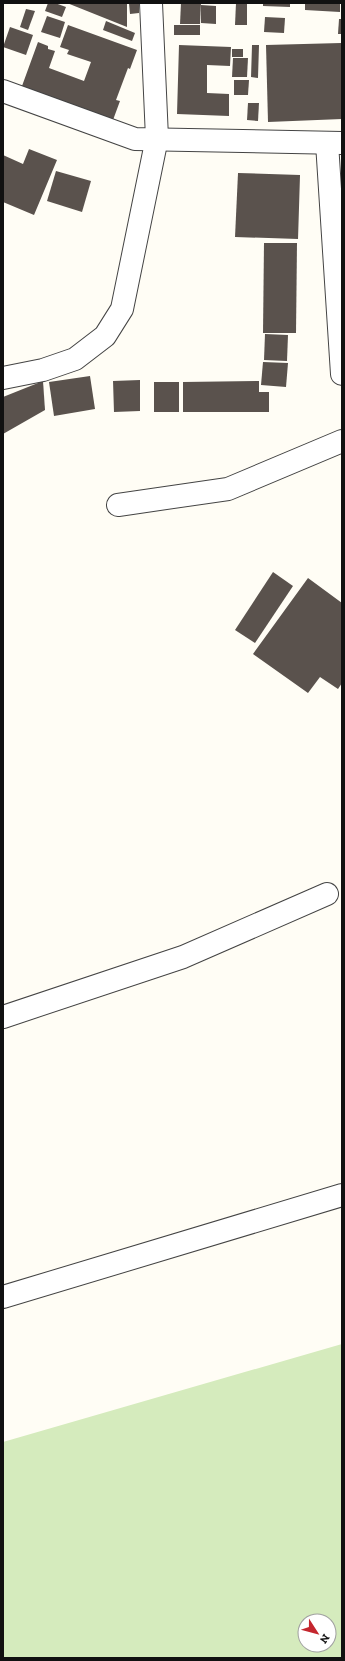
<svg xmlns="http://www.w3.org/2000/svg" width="345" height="1661" viewBox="0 0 345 1661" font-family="'Zilla Slab',serif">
  <rect width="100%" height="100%" fill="#fffdf5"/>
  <path fill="#d5ebbd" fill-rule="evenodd" d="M342 1344V1658H3V1442ZM305 1621H329V1645H305Z"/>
  <g fill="#5a524d">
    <polygon points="48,3 55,3 66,7 62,17 45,11"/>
    <polygon points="67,3 127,3 127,27"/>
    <polygon points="129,3 139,3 139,13 130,14"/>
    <polygon points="181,3 201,3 200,24 180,24"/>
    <polygon points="236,3 247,3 247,25 235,25"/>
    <polygon points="263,3 290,3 290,7 263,6"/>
    <polygon points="305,3 340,3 340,12 305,10"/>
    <polygon points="201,5 216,6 216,24 201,23"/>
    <polygon points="26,9 35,11 28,30 20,27"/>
    <polygon points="47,16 65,22 60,38 41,32"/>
    <polygon points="265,17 285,18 284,33 264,32"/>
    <polygon points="339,19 342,19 342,34 338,34"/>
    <polygon points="106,21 135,33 132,41 103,30"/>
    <polygon points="68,25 137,50 130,69 128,68 116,100 120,101 113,120 22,86 38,42 48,46 48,49 55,51 49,68 84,81 91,62 67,54 69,50 60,47"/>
    <rect x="174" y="25" width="26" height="10"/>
    <polygon points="10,27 33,35 26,55 3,47"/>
    <polygon points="341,43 342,119 268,122 266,45"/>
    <polygon points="179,45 231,47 230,66 207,65 207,93 229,94 229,116 177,114"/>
    <polygon points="252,45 259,45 258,78 251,77"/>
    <rect x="232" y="49" width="11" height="8"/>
    <polygon points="233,58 248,58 247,77 232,77"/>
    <polygon points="234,80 249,80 248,95 234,95"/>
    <polygon points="248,103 259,103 258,121 247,120"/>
    <polygon points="29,149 57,160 34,215 3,202 3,155 23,164"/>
    <polygon points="56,171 91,181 82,212 47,201"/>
    <polygon points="238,173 300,175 298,239 235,237"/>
    <polygon points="264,243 297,243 296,333 263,333"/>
    <polygon points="265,334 288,335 287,361 264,360"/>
    <polygon points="263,362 288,363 286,387 261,385"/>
    <polygon points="90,376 95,409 54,416 49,382"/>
    <polygon points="140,380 140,411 114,412 113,381"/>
    <polygon points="43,381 45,410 3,434 3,397"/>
    <polygon points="259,381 259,392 269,392 269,412 183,412 183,382"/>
    <rect x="154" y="382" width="25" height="30"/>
    <polygon points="273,572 293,586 255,643 235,630"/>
    <polygon points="308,578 342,603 342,683 338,689 320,677 308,693 253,654"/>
  </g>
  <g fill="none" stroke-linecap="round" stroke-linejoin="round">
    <defs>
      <g id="minor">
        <polyline points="3,91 135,139 342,143"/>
        <polyline points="327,143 342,374"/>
        <polyline points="3,378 43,370 75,359 105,336 122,309 157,138 151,3"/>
        <polyline points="118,505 228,489 342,441"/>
        <polyline points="3,1017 183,957 327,894"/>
        <polyline points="3,1297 342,1195"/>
      </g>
    </defs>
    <use href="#minor" stroke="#444" stroke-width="24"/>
    <use href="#minor" stroke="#fff" stroke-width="22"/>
  </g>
  <rect width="345" height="1661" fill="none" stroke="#111111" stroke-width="8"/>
  <g transform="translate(317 1633) rotate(126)"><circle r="19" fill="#ffffff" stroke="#a0a0a0"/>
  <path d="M0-3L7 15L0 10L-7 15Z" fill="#c4262e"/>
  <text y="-6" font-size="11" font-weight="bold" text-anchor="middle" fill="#111111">N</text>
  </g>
</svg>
